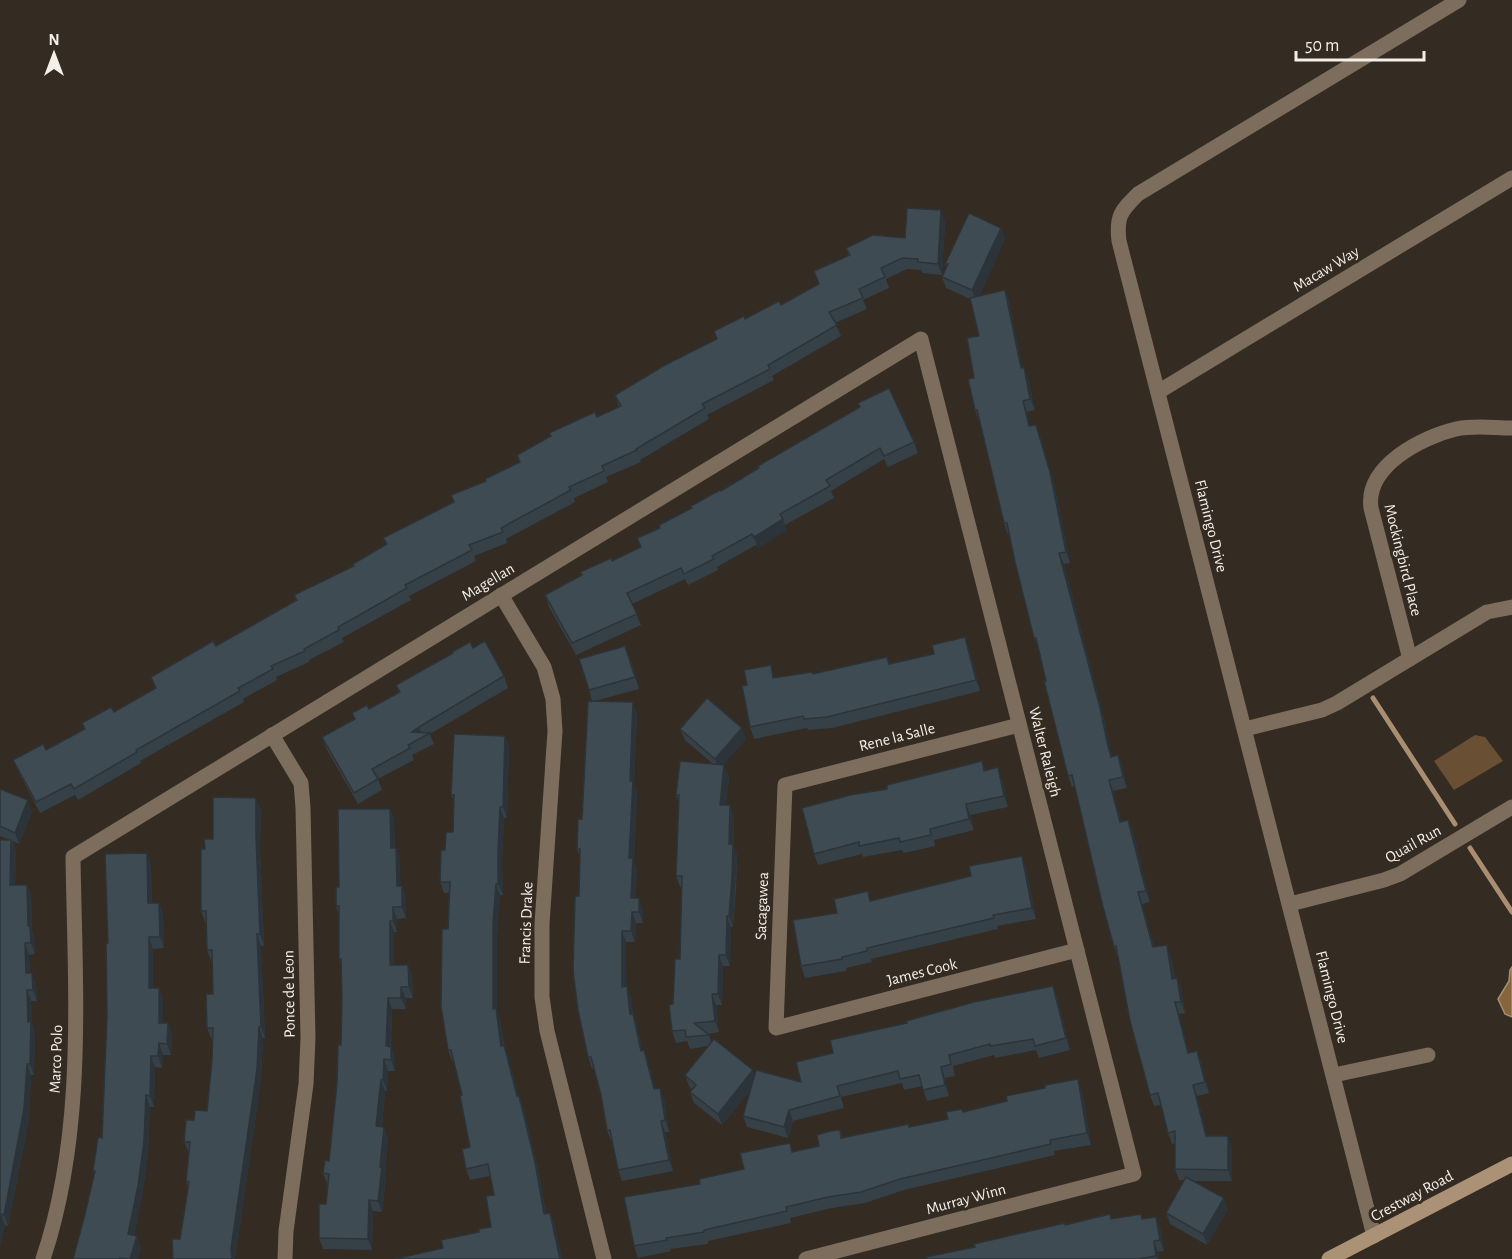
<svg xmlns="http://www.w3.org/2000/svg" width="1512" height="1259" viewBox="0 0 1512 1259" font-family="'Alegreya Sans',sans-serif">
  <rect width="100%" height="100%" fill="#342b22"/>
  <polygon fill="#694f33" points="1475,735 1485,737 1503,761 1454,790 1434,761"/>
  <polygon fill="#88643d" stroke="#a98e71" stroke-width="1.5" points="1512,967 1512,1017 1505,1014 1498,999 1509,981 1510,970"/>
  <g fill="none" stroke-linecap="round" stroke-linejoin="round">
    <g stroke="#a98e71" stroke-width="5">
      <polyline points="1373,698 1455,824"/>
      <polyline points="1470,848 1512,912"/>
    </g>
    <g stroke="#7d6d5c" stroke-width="15">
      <polyline points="1158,392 1512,178"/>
      <polyline points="501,595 544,667 553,699 555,731 542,924 542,997 547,1031 604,1259"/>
      <path d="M1410 659 1371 508C1365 466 1422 437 1456 429 1474 425 1494 428 1512 428"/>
      <polyline points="1019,725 785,785 776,1028 1077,950"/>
      <polyline points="1245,729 1322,710 1337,703 1487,612 1512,607"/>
      <polyline points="272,735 301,783 303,808 308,1038 306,1084 286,1231 285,1259"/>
      <polyline points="1290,904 1384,880 1400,874 1512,807"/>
      <polyline points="1334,1075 1428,1055"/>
      <path d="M1374 1236 1119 241C1116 216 1121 211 1138 194L1459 0"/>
      <path d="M43 1259C86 1131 75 989 73 857L921 339 1134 1174 806 1259"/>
    </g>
    <polyline stroke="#ab9176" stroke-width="15" points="1329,1259 1512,1164"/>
  </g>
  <g fill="#364047">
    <polygon points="945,221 942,275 922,273 921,270 907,269 886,279 889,288 863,300 867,309 835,323 841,336 772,376 774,380 707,415 709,419 640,460 641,462 606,477 608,482 574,498 575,502 506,539 507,543 474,556 476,561 409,596 411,600 342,638 344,642 309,660 309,662 276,677 277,680 243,699 244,702 140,761 141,763 78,800 75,795 40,813 18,771 13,760 46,750 84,729 82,723 114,712 155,689 151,677 216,646 296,601 294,595 354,566 386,545 383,538 454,502 486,481 519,462 517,455 619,407 615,395 717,339 714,331 781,305 819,284 814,271 849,256 846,248 905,238"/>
    <polygon points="1001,228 1005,239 979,296 1005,290 1009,301 1022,368 1028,379 1035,410 1027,412 1030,426 1040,436 1054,483 1070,563 1064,564 1104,719 1112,757 1118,755 1122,766 1127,788 1113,791 1121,821 1128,820 1133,831 1150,902 1142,904 1154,947 1171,957 1175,978 1177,978 1181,989 1185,1013 1179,1014 1189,1053 1197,1051 1201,1062 1209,1093 1197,1096 1207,1136 1232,1148 1232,1181 1193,1181 1228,1209 1207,1245 1170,1224 1166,1213 1184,1180 1179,1180 1175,1169 1175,1143 1172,1144 1168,1133 1161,1105 1154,1106 1150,1095 1118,958 1114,947 1075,786 1072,787 1068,776 1039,649 1034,638 1010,534 1008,535 1004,523 980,422 979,422 975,410 974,378 979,336 970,299 946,288 942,277 946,267 945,264"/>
    <polygon points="914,442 918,453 888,467 884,459 831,491 834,498 785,525 787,530 758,548 756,545 717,567 718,570 688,585 685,579 632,604 641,625 576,655 549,607 545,595 641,548 637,538 660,528 759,468"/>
    <polygon points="473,648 504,676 508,688 430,734 434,744 412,755 414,760 378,779 382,790 358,804 326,748 322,737 354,719 352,713 369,709 399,693 396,685"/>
    <polygon points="969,648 980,691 832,728 808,730 807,728 754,739 750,727 775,678 813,674 890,664"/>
    <polygon points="630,657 639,689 595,701 637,714 634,785 637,792 634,862 637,870 635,898 643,909 643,923 636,923 635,942 626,942 626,986 631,997 633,1014 637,1025 642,1050 648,1061 655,1089 660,1088 664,1100 669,1132 665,1132 673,1171 622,1181 618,1170 613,1141 611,1141 607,1130 601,1095 594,1068 592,1069 588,1057 579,896 580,857 577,849 582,819 592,701 589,690"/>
    <polygon points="680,729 746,739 723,765 724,765 729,777 726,805 734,816 734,847 737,855 736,889 733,927 731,927 730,966 723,966 722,1005 716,1005 719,1032 707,1034 709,1035 711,1042 755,1074 801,1082 1057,997 1070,1050 1039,1058 1036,1050 995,1058 994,1055 953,1066 955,1076 945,1078 949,1096 927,1101 922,1086 904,1090 902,1083 841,1097 844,1108 793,1121 788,1138 747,1127 743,1116 750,1091 722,1125 694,1103 690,1092 692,1089 689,1086 685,1075 708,1046 690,1049 687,1041 676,1043 672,1031 673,1004 680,959 682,887 680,887 676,876 679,802 676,795 713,764 685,740"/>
    <polygon points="505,736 509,747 507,818 504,818 502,863 503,895 500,895 497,935 497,1014 500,1020 504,1045 508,1056 518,1096 523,1107 539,1173 546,1214 550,1213 554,1224 562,1259 395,1259 443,1248 491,1227 494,1195 490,1176 470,1180 466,1169 470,1147 462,1095 454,1061 452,1061 448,1050 448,929 449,893 444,893 440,882 445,850 453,832 454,801 451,795"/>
    <polygon points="982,761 985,770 1002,779 1008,807 970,815 974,830 934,840 935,846 904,853 902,850 863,857 862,854 818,865 814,854 887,789"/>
    <polygon points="0,789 32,812 19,844 12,841 16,851 15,885 27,885 31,896 32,930 34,937 35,954 29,955 30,973 36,984 37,1001 31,1001 32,1024 35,1033 34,1075 31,1075 29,1120 8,1226 5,1225 0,1247 10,840 0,836"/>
    <polygon points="261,809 260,849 264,946 261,946 265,1038 263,1038 261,1080 235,1259 173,1259 180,1239 188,1188 186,1181 189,1153 184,1142 194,1120 207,1111 212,1060 213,1039 211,1039 207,1028 213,994 212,961 211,961 207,950 206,922 205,922 201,911 205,849 213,839"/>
    <polygon points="390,809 394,820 395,848 396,848 400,859 400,886 406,898 406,918 397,919 397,932 394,932 394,965 408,965 412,976 413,998 406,998 406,1009 392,1009 391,1047 395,1058 395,1071 388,1071 387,1091 385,1091 382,1127 388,1138 385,1175 386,1178 382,1212 373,1211 372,1250 323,1249 319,1238 326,1204 328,1185 327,1184 323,1173 329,1161 341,1045 342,999 341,965 339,959 339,916 336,906"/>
    <polygon points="151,864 152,903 159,903 163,914 164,948 153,949 153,988 159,988 163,999 163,1023 168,1023 172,1034 171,1055 163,1055 162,1068 155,1067 154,1107 150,1107 148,1153 142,1197 134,1235 141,1247 138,1259 73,1259 85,1214 94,1174 93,1171 102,1138 107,1015"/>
    <polygon points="1026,867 1036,919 997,926 998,929 871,959 872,962 846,968 846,971 805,978 801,966 837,913 871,901"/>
    <polygon points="1082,1091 1091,1145 1054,1151 1055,1155 904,1190 865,1203 832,1208 790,1218 791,1223 708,1241 708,1244 670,1249 671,1251 638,1258 634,1246 700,1184 793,1152 819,1146 840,1130 843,1138 910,1127 948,1119 963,1112"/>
    <polygon points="1156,1217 1160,1228 1164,1251 1158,1252 1159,1259 927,1259 1065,1225 1111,1219 1143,1219"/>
  </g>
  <g fill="#2c3439">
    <polygon points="941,210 945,221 942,275 938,264"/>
    <polygon points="1001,228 1005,239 976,302 972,290"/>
    <polygon points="1005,290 1009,301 1025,379 1021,368"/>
    <polygon points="1024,367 1028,379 1035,410 1030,399"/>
    <polygon points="1023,401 1027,412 1033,438 1029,426"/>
    <polygon points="1036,425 1054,483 1070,563 1066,552"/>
    <polygon points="783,519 787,530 758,548 754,537"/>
    <polygon points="1059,553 1064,564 1104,719 1112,757 1116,768 1108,746"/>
    <polygon points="965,637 969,648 980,691 976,680"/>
    <polygon points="625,646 630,657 639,689 635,677"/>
    <polygon points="633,702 637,714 634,785 637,792 634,862 637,870 635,909 631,898 629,858 630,781"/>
    <polygon points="419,727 423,736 412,732"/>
    <polygon points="742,728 746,739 719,770 715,759"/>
    <polygon points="505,736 509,747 507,818 503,807"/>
    <polygon points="1118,755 1122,766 1127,788 1123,777"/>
    <polygon points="724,765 729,777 725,816 720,805"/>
    <polygon points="998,767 1002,779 1008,807 1004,796"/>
    <polygon points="1109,780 1113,791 1124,833 1120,822"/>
    <polygon points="256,798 261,809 260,849 264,946 260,934 256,837"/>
    <polygon points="28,800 32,812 19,844 15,833"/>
    <polygon points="966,804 970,815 974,830 969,819"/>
    <polygon points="730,805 734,816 734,847 737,855 733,927 729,916"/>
    <polygon points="500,807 504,818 502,863 503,895 498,884 498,852"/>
    <polygon points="390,809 394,820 395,859 391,848"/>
    <polygon points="1128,820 1133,831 1150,902 1146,891"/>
    <polygon points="11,840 16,851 15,896 10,885"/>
    <polygon points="396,848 400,859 401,898 397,886"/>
    <polygon points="147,853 151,864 152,914 148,903"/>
    <polygon points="1022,856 1026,867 1036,919 1032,908"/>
    <polygon points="496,884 500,895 497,935 497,1014 500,1020 505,1057 501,1046 493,1009 493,924"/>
    <polygon points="27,885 31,896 32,930 34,937 35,954 31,943 28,926"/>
    <polygon points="402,886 406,898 406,918 402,907"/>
    <polygon points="1138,892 1142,904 1156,955 1152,944"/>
    <polygon points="639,898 643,909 643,923 639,912"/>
    <polygon points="159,903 163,914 164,948 160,937"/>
    <polygon points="393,907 397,919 397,932 393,921"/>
    <polygon points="632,912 636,923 635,942 631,931"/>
    <polygon points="727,916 731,927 730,966 726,955"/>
    <polygon points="390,921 394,932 394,976 390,965"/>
    <polygon points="622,931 626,942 627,998 622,987"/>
    <polygon points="257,934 261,946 265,1038 261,1027"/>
    <polygon points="149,937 153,949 153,999 149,988"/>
    <polygon points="25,943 29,955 30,984 26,973"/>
    <polygon points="1167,945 1171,957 1176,990 1172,979"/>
    <polygon points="719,955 723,966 722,1005 718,994"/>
    <polygon points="408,965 412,976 413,998 409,987"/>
    <polygon points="32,973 36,984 37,1001 33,990"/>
    <polygon points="1177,978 1181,989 1185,1013 1181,1002"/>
    <polygon points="627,986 631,997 634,1026 630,1014"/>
    <polygon points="1053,986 1057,997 1070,1050 1066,1038"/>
    <polygon points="401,987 406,998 406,1009 401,998"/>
    <polygon points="159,988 163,999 163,1034 159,1023"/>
    <polygon points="27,990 31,1001 32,1024 35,1033 34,1075 30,1064"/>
    <polygon points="712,994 716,1005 719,1032 715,1021"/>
    <polygon points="388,998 392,1009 390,1058 386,1046"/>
    <polygon points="1175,1002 1179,1014 1192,1064 1188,1053"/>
    <polygon points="633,1014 637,1025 645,1062 641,1051"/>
    <polygon points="168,1023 172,1034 171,1055 167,1044"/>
    <polygon points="259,1027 263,1038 261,1080 235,1259 232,1259 231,1249"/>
    <polygon points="159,1043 163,1055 162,1068 158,1056"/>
    <polygon points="504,1045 508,1056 521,1108 517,1096"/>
    <polygon points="391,1047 395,1058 395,1071 391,1060"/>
    <polygon points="644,1050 648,1061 658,1101 654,1089"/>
    <polygon points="1197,1051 1201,1062 1209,1093 1205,1082"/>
    <polygon points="151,1056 155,1067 154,1107 150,1096"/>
    <polygon points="384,1059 388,1071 387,1091 383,1080"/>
    <polygon points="27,1064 31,1075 29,1120 8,1226 4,1215"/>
    <polygon points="941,1067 945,1078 949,1096 945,1085"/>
    <polygon points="753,1070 758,1082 722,1125 718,1114"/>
    <polygon points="1078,1079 1082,1091 1091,1145 1087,1133"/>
    <polygon points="381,1080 385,1091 381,1138 376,1126"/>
    <polygon points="1193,1085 1197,1096 1210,1147 1206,1136"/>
    <polygon points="660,1088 664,1100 669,1132 665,1120"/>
    <polygon points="146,1095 150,1107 148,1153 142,1197 132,1245 128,1234"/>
    <polygon points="519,1096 523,1107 539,1173 548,1226 544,1214"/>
    <polygon points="789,1110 793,1121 788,1138 784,1127"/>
    <polygon points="661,1121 665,1132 673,1171 669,1160"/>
    <polygon points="384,1127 388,1138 385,1175 386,1178 382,1212 378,1201"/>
    <polygon points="1228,1136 1232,1148 1232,1181 1228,1170"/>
    <polygon points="1224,1198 1228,1209 1207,1245 1203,1234"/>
    <polygon points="369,1200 373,1211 372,1250 368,1239"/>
    <polygon points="550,1213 554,1224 562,1259 560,1259"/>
    <polygon points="1,1214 5,1225 0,1247 0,1219"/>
    <polygon points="1156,1217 1160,1228 1164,1251 1160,1240"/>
    <polygon points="137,1236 141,1247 138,1259 130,1259"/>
    <polygon points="1154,1241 1158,1252 1159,1259 1157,1259 1156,1256"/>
  </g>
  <g fill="#3f4b52" stroke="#2c3439" stroke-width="1.5">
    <polygon points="907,208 941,210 938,264 918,262 918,259 902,258 881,268 885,277 859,289 863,298 829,312 837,325 768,365 770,369 702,404 705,408 636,449 637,450 602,466 604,471 569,487 571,490 501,528 503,532 469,545 472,550 405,585 407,588 338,627 339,630 304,649 305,651 271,666 273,669 238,688 240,691 136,750 137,752 74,789 71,784 36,802 13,760 43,744 46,750 85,729 82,723 111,707 114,712 156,688 151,677 213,641 216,646 297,600 294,595 354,566 353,564 387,544 383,538 454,502 451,495 486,481 485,479 520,462 517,455 551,436 549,433 595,412 597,417 621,406 615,395 665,365 717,339 714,331 744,316 745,319 779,301 781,305 819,284 814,271 850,255 846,248 873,235 905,238"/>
    <polygon points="969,213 1001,228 972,290 942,277 948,264 945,264"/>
    <polygon points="1005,290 1021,368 1024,367 1030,399 1023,401 1029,426 1036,425 1050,472 1066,552 1059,553 1100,708 1108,746 1111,757 1118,755 1123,777 1109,780 1120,822 1128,820 1146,891 1138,892 1152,944 1153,947 1167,945 1172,979 1177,978 1181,1002 1175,1002 1188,1053 1197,1051 1205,1082 1193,1085 1206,1136 1228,1136 1228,1170 1175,1169 1175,1131 1168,1133 1158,1093 1150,1095 1130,1021 1116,946 1114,947 1103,907 1072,775 1068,776 1044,681 1046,681 1036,638 1034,638 1015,562 1007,523 1004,523 977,410 975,410 968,379 974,378 967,338 979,336 970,298"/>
    <polygon points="889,388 914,442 884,456 880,448 826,480 830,486 780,514 783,519 754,537 752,534 712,556 714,559 684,574 681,568 627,593 637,614 572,643 545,595 582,575 580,572 611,558 612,561 641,547 637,538 660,528 659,525 692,508 691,506 720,490 721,491 759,468 758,466 860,407 858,403"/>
    <polygon points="965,637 976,680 827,717 804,719 803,716 750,727 742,686 747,685 744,670 771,665 773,678 812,672 813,674 887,657 889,664 934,654 932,645"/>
    <polygon points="485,641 504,676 419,727 412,732 430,733 408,745 410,748 372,769 378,779 354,793 322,737 355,719 352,713 367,705 369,709 400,692 396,685 453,653 452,652 470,642 473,648"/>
    <polygon points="625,646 635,677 589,690 579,659"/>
    <polygon points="707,698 742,728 715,759 680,729"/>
    <polygon points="588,701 633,702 630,781 633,781 629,858 633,858 631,898 639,898 639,912 632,912 631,931 622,931 622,987 627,986 630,1014 633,1014 641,1051 644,1050 654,1089 660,1088 665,1120 661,1121 669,1160 618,1170 610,1130 607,1130 601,1095 591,1057 588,1057 578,1010 573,971 575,896 579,896 580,849 577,849 578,819 582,819"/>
    <polygon points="454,734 505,736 503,807 500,807 498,852 498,884 496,884 493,924 493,1009 496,1008 501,1046 504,1045 517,1096 519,1096 535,1162 544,1214 550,1213 560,1259 395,1259 443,1248 441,1240 479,1232 479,1229 491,1227 486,1196 494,1195 488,1164 466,1169 462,1149 470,1147 460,1096 462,1095 451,1050 448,1050 441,1006 442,929 448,929 450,882 440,882 441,850 445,850 446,832 453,832 454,795 451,795"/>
    <polygon points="680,761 724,765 720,805 730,805 729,844 733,844 732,878 729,916 727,916 726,955 719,955 718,994 712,994 715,1021 694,1023 709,1035 686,1037 685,1030 672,1031 669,1005 673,1004 675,959 680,959 682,876 676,876 679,795 676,795"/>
    <polygon points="982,761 984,771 998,767 1004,796 966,804 969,819 930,829 931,835 900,842 899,838 859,846 859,842 814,854 802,808 850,795 887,789 887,785"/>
    <polygon points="0,789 28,800 15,833 0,826"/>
    <polygon points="213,797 256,798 256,837 260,934 257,934 261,1027 259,1027 257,1069 231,1249 232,1259 173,1259 172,1239 180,1239 189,1182 186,1181 190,1142 184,1142 186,1120 194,1120 195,1110 207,1111 212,1060 213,1028 207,1028 206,994 213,994 212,950 207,950 206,911 201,911 201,849 205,849 204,839 213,839"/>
    <polygon points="338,809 390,809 391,848 396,848 397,886 402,886 402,907 393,907 393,921 390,921 390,965 408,965 409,987 401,987 401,998 388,998 386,1046 391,1047 391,1060 384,1059 383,1080 381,1080 376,1126 384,1127 380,1167 382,1167 378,1201 369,1200 368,1239 319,1238 319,1204 326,1204 329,1174 323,1173 325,1160 329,1161 337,1083 338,1045 341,1045 342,999 341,959 339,959 339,906 336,906 336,887 339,887"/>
    <polygon points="0,840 11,840 10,885 27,885 28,926 30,926 31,943 25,943 26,973 32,973 33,990 27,990 28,1022 31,1022 30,1064 27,1064 24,1109 4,1215 1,1214 0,1219"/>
    <polygon points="147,853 148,903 159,903 160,937 149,937 149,988 159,988 159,1023 168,1023 167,1044 159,1043 158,1056 151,1056 150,1096 146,1095 144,1141 138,1186 128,1234 137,1236 130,1259 120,1258 120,1259 73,1259 85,1214 95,1171 93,1171 98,1137 102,1138 107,1015 106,943 108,943 105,854"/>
    <polygon points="1022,856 1032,908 993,915 994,918 867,948 867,951 842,957 842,959 801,966 793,920 837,913 834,899 868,891 870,901 971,876 969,866"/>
    <polygon points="1053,986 1066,1038 1035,1046 1033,1039 990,1046 990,1044 949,1055 951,1064 941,1067 945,1085 923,1090 919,1075 900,1079 898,1071 837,1086 840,1096 789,1110 784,1127 743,1116 756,1070 801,1082 796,1062 833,1053 830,1040 907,1023 906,1021 974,1002"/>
    <polygon points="714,1039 753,1070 718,1114 690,1092 696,1085 685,1075"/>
    <polygon points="1078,1079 1087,1133 1050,1140 1051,1144 900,1179 861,1192 828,1197 786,1207 787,1211 704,1230 704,1232 666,1238 667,1240 634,1246 624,1197 700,1184 699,1179 744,1169 740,1153 790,1143 792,1152 819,1146 817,1135 830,1131 840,1130 841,1138 909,1124 909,1127 948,1119 946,1112 962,1109 963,1112 1007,1101 1006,1096 1045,1088 1045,1085"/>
    <polygon points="1186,1177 1224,1198 1203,1234 1166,1213"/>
    <polygon points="1110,1214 1111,1219 1141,1214 1142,1219 1156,1217 1160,1240 1154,1241 1156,1256 1137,1259 927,1259 926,1257 975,1247 974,1244 1065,1223 1065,1225"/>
  </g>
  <g text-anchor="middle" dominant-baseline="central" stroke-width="6" stroke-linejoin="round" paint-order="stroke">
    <g font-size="16" fill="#f5efe9" stroke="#342b22">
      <text transform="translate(1326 269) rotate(-31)">Macaw Way</text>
      <text transform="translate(1211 526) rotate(76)">Flamingo Drive</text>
      <text transform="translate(1403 560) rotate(76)">Mockingbird Place</text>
      <text transform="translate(488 582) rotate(-31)">Magellan</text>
      <text transform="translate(897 737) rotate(-14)">Rene la Salle</text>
      <text transform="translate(1045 752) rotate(76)">Walter Raleigh</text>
      <text transform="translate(1413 844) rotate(-29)">Quail Run</text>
      <text transform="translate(762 906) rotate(-88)">Sacagawea</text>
      <text transform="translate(526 923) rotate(-88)">Francis Drake</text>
      <text transform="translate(922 972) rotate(-14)">James Cook</text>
      <text transform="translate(289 994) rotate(-91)">Ponce de Leon</text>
      <text transform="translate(1332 997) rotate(76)">Flamingo Drive</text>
      <text transform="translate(56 1059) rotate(-88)">Marco Polo</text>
      <text transform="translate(1412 1196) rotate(-28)">Crestway Road</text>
      <text transform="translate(966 1199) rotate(-15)">Murray Winn</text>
    </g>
  </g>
  <g transform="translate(54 54)" stroke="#342b22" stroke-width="4.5" paint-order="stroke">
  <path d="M0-4.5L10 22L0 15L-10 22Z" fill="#f5efe9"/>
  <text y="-9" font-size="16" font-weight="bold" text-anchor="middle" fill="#f5efe9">N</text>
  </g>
  <path d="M1296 51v9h128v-9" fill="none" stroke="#f5efe9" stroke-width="3"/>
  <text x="1305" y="51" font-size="18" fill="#f5efe9" stroke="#342b22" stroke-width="4.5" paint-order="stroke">50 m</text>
</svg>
